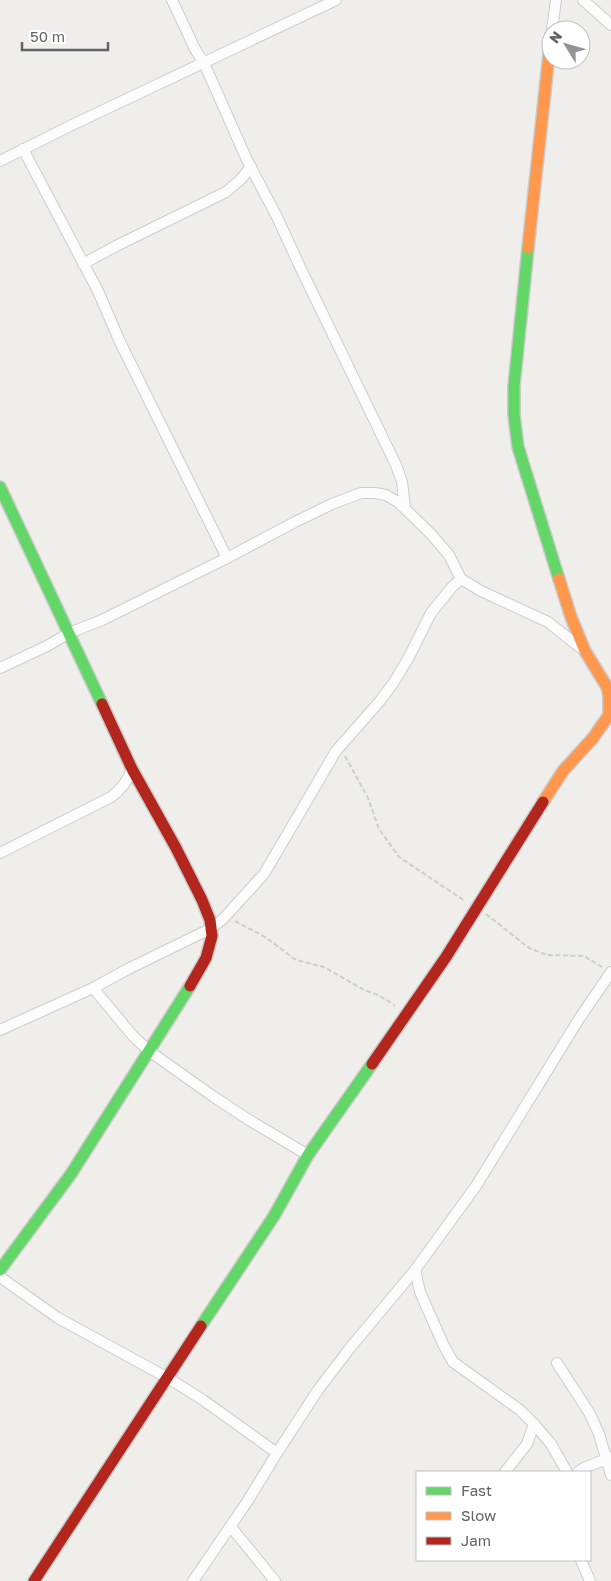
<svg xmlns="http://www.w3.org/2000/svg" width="611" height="1581" viewBox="0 0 611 1581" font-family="'Golos Text',sans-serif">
  <rect width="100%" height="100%" fill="#efeeea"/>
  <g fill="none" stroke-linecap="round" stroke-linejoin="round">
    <defs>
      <g id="street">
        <polyline points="172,0 195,49 204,63 247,160 277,217 301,269 396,465 402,482 405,508"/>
        <polyline points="583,0 611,25"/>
        <polyline points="552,30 556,0"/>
        <polyline points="23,149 98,291 120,342 227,558"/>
        <polyline points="0,161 72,125 336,0"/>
        <polyline points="83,264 116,246 226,192 240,180 251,167"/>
        <polyline points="0,668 47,646 69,633 102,620 227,558 295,522 332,504 361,493 375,493 386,495 398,502 431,534 449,555 461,579 481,591 548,622 582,649"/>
        <path d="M0 853 111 797C122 789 127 781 132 769"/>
        <polyline points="93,988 133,1036 149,1051 214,1097 249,1120 308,1155"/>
        <polyline points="0,1030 93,988 128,969 212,928 223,919 264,874 336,751 380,701 394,682 409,657 431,613 452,587 461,579"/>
        <polyline points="415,1270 420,1292 443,1344 453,1362 520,1410 534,1424 551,1444 567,1472"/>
        <polyline points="0,1277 58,1318 168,1378 203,1400 277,1453"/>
        <polyline points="557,1363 590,1414 599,1434 611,1475"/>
        <polyline points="505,1472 527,1444 534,1424"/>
        <polyline points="578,1472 584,1468 611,1457"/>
        <polyline points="231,1527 275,1581"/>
        <polyline points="581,1560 590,1581"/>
        <polyline points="193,1581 247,1502 277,1453 318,1390 350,1348 415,1270 476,1186 579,1019 611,972"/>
      </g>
      <g id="fast">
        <polyline points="528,248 514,386 514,415 518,447 559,579"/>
        <polyline points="0,487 102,704"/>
        <polyline points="0,1270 71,1174 190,986"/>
        <polyline points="201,1326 274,1216 308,1155 372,1064"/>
      </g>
      <g id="slow">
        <polyline points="528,248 551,36"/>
        <polyline points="543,802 563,771 593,738 609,715 609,696 607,687 585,651 571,617 559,579"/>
      </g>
      <g id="jam">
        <polyline points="102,704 132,769 176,848 202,900 210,920 212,936 206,958 190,986"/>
        <polyline points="372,1064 446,957 543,802"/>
        <polyline points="34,1581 201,1326"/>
      </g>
    </defs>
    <use href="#street" stroke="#cbcccc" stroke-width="12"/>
    <use href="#fast" stroke="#cacacb" stroke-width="14"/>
    <use href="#slow" stroke="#cacacb" stroke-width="14"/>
    <use href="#jam" stroke="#cacacb" stroke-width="14"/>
    <g stroke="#cacfcc" stroke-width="2" stroke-dasharray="5 2.5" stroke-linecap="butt">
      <polyline points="345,756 368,798 379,829 399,857 465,901"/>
      <polyline points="486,914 529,948 547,955 584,956 602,967"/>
      <polyline points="235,921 265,937 296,960 324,967 364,990 376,994 390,1002 395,1006"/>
    </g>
    <use href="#street" stroke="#fdfcfc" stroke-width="10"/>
    <use href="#fast" stroke="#63d668" stroke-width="11"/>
    <use href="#slow" stroke="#ff974d" stroke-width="11"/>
    <use href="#jam" stroke="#b3261e" stroke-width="11"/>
  </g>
  <rect x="416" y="1471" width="175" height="90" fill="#ffffff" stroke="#bfc1c3"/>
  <rect x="426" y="1487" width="25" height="8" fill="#63d668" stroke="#bfc1c3"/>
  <text x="461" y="1496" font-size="15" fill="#5f6368">Fast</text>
  <rect x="426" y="1512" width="25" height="8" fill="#ff974d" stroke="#bfc1c3"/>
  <text x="461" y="1521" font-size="15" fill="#5f6368">Slow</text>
  <rect x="426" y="1537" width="25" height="8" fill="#b3261e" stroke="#bfc1c3"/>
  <text x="461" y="1546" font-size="15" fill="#5f6368">Jam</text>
  <g transform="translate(566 45) rotate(307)"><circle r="24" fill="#ffffff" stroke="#bfc1c3"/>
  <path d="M0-4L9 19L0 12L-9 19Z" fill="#919496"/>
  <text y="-8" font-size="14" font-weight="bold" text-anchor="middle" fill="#5f6368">N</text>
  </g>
  <path d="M22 42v8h86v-8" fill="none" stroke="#5f6368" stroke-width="2.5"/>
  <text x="30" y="42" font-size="15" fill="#5f6368" stroke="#ffffff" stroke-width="4" paint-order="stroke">50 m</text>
</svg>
